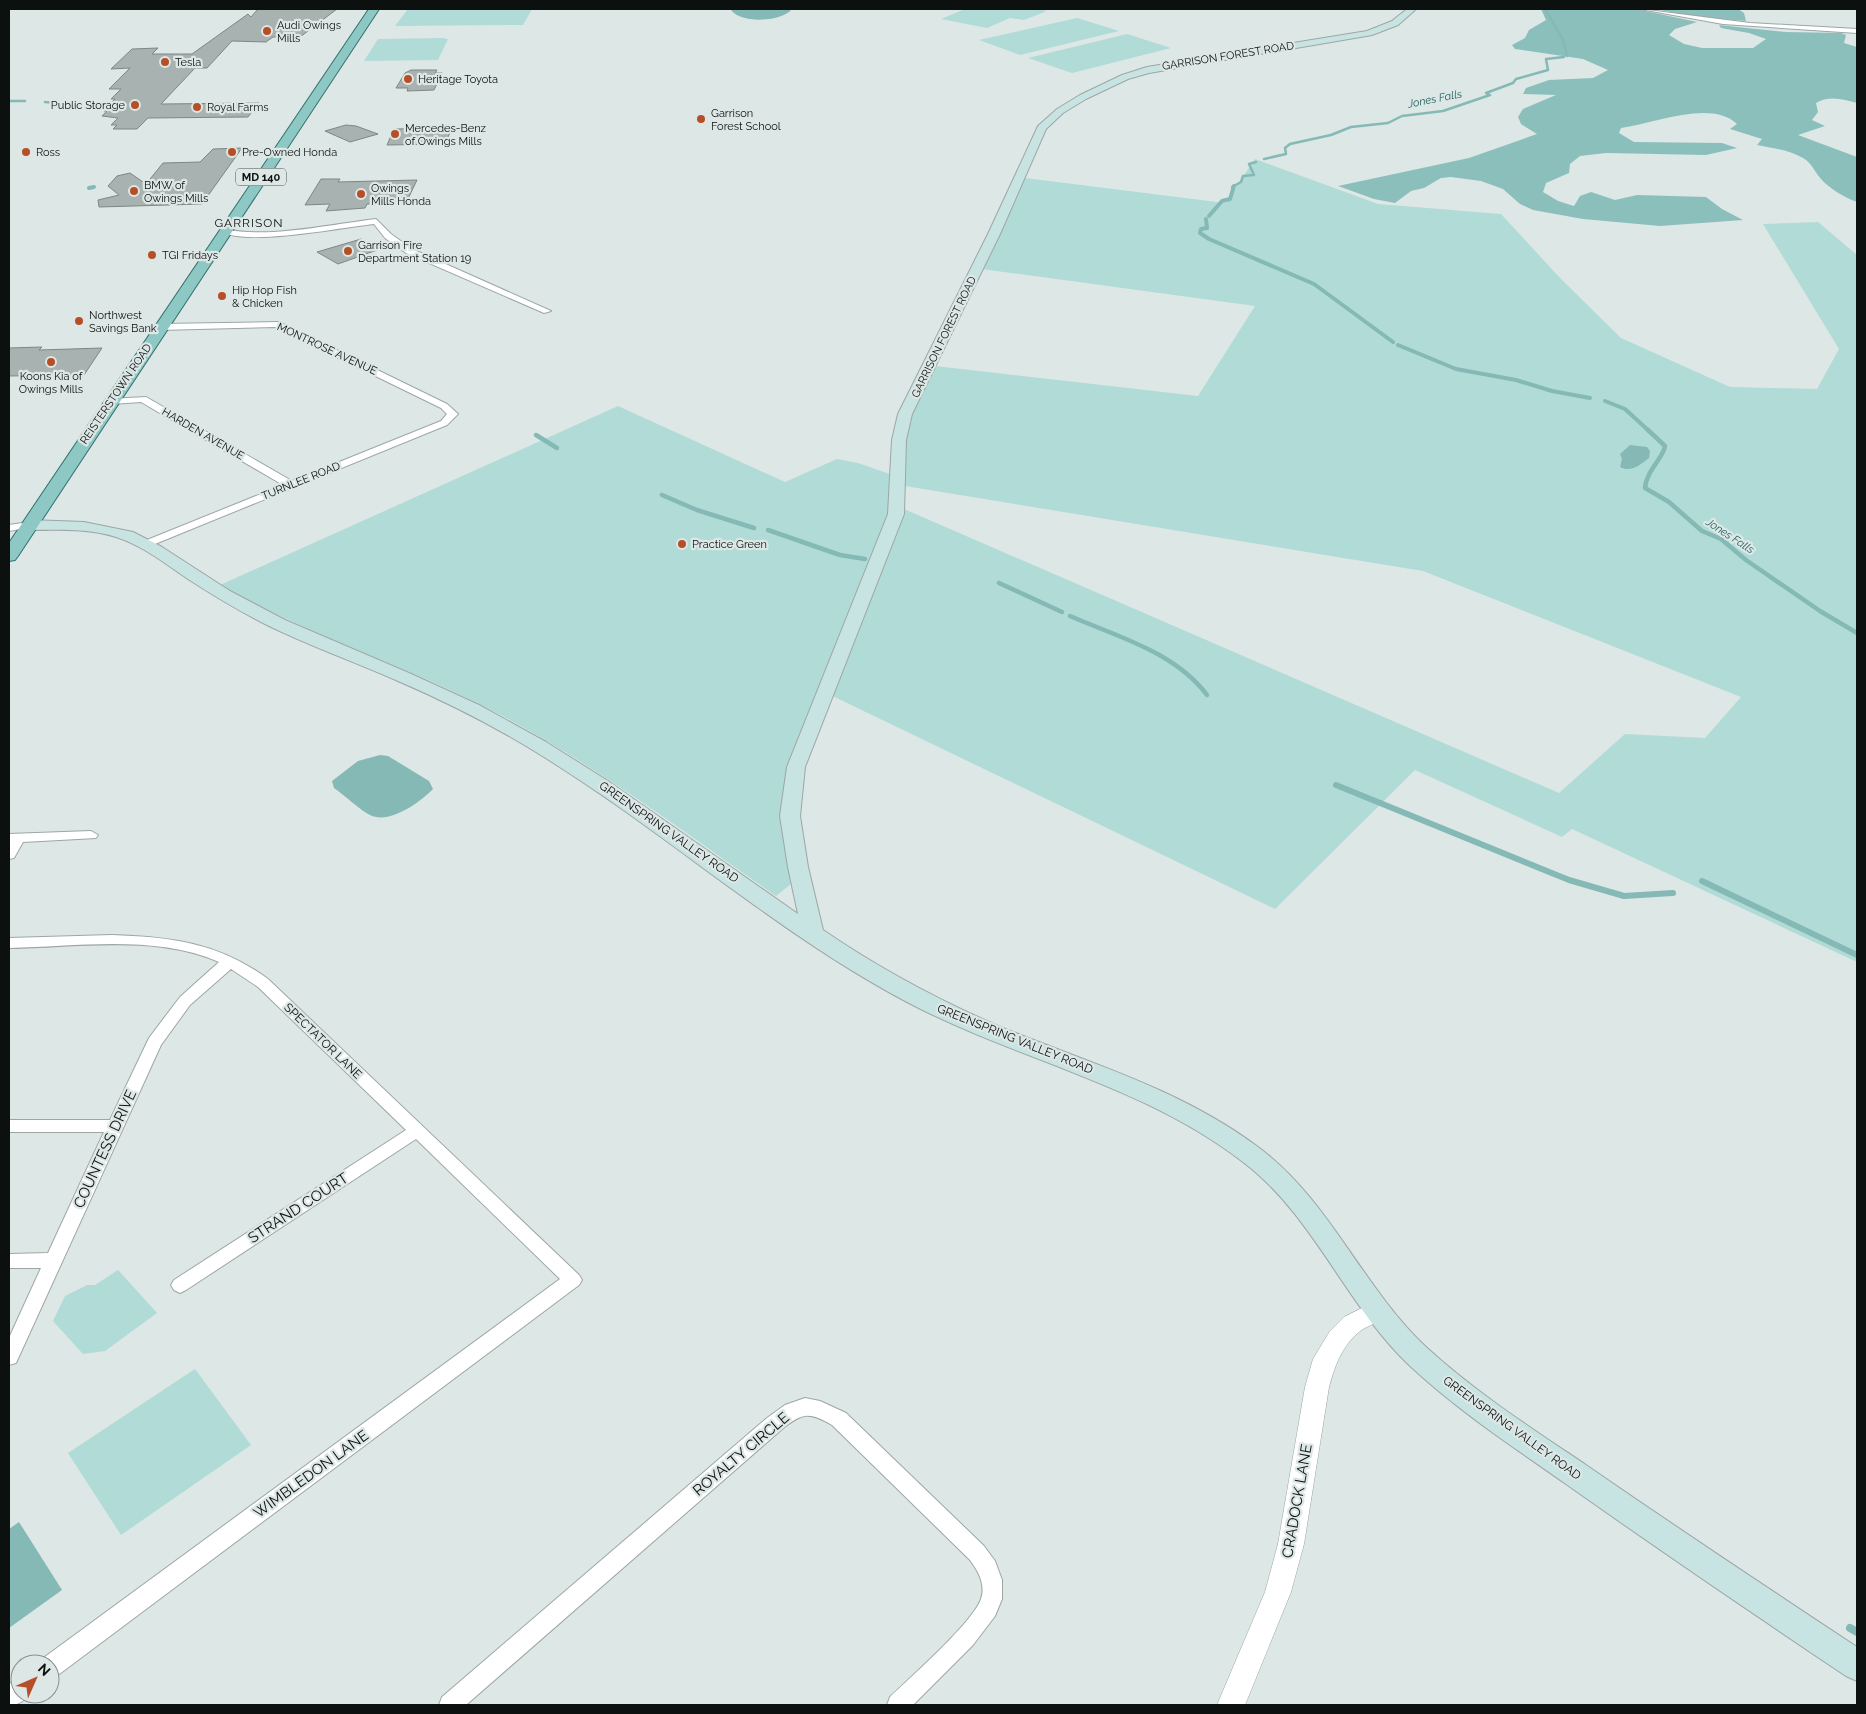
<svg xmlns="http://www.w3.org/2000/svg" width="1866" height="1714" viewBox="0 0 1866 1714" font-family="Raleway,sans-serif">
  <rect width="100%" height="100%" fill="#dde7e6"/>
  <g fill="#b1dbd7" fill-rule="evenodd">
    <polygon points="408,9 532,9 523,25 395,26"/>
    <polygon points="965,9 1036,9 1047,11 1024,20 1010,18 987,28 941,19"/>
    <polygon points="1077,18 1119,31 1020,55 979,40"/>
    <polygon points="1127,34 1171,48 1072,73 1028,58"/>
    <polygon points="443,38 448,39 438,60 364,61 378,39"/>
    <path d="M1255 159 1378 204 1501 214 1561 279 1621 338 1730 387 1817 389 1839 349 1763 224 1818 222 1857 255V962L1572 829 1562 837 1415 770 1275 909 820 690 804 727 790 869 791 884 776 896C684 832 594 764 495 712 405 665 308 635 220 585L618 406 785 482 837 459 858 463 904 479 903 449 911 415 935 366 1198 396 1255 306 982 269 1025 178 1225 203ZM905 486 1423 571 1741 697 1705 738 1625 734 1559 793 904 509Z"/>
    <polygon points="118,1270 157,1313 105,1351 83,1354 53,1321 65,1296 87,1285 95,1285"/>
    <polygon points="195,1369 251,1445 121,1535 68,1453"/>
  </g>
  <g fill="#8bbfbb">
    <path d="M1541 9H1636L1697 22 1675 29 1669 35 1684 44 1702 48H1753L1766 39 1749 33 1721 28 1719 25 1785 32 1841 33 1846 35 1844 43 1857 47V103C1844 99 1828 95 1816 103L1818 112 1812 120 1825 126 1798 135 1857 157V202C1845 198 1829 188 1821 179 1814 171 1812 163 1803 158 1789 150 1772 148 1757 145L1762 139 1730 129 1737 124C1711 99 1653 124 1621 128L1619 133 1634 142 1722 143 1737 148 1706 155 1606 153 1580 156 1570 164 1569 173 1546 183 1543 192 1558 201 1574 206 1580 196 1591 192 1615 200 1637 195 1706 197 1722 209 1743 220 1660 226 1583 219 1533 210 1520 204 1503 189 1481 181 1451 177 1441 178 1424 188 1411 191 1395 203 1374 199 1338 186 1469 158 1537 134 1521 124 1518 117 1523 109 1556 95 1523 94 1526 88 1549 80 1593 78 1608 70 1583 59 1515 49 1512 45 1525 38 1529 30 1546 20Z"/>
    <polygon points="1655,9 1738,9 1744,13 1746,21 1697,17"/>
  </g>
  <g fill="#85b9b5">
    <path d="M792 9C782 22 741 24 731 10Z"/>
    <path d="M1630 445 1647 447 1650 451 1649 458C1640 465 1631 473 1620 467L1622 459 1620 454Z"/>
    <path d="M380 755 388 756 429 781 433 789C420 802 392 823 372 816 359 810 346 796 334 788L332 781 358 761Z"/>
    <polygon points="19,1522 62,1590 9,1628 9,1529"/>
  </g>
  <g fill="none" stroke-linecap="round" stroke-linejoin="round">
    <g stroke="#85b9b5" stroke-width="2.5">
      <polyline points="1545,9 1563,40 1567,56"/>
      <polyline points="9,101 25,101"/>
      <polyline points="45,102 76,105"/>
      <polyline points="1264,159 1286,154 1285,148 1290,144 1331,135 1351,127 1388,123 1402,116 1443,111 1490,95 1486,93 1513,83 1516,79 1548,70 1546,59 1564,57"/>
      <polyline points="1232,187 1241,182 1243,176 1254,175 1249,164 1256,162"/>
    </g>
    <g stroke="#85b9b5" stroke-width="4">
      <polyline points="89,188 94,187"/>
      <polyline points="1209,216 1222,201 1230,199 1234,186"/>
      <polyline points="1206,219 1207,228 1201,229 1200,233 1209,239 1314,284 1393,342"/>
      <polyline points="1398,345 1456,369 1516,380 1552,391 1590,398"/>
      <polyline points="1605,401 1625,409 1649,431"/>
    </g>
    <g stroke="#85b9b5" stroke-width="4.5">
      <path d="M1648 430 1665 446C1664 457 1646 471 1645 488L1669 502 1702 531 1721 539 1746 560 1820 611 1857 633"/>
      <polyline points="536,435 557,448"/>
      <polyline points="662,495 697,510 754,528"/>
      <polyline points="768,530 840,555 865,559"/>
      <polyline points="999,583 1062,612"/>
      <path d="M1070 616C1118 637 1175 652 1207 695"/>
    </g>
    <g stroke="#85b9b5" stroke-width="6">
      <polyline points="1336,785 1569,880 1624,896 1673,893"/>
      <polyline points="1702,881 1857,955"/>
    </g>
    <polyline stroke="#85b9b5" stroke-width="8" points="1850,1628 1857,1632"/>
  </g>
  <g fill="#a8b2b1" stroke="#7e8786">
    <polygon points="258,9 337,9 300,37 273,37 266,42 232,41 207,68 195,68 161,104 259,103 248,117 148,118 137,129 113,129 117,125 111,125 118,118 102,116 107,111 104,111 115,99 111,99 121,89 109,89 130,68 111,69 132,49 158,48 152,54 192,54 248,14 251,17"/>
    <polygon points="411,70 437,70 435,73 442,73 434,90 407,91 408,88 396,88 405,73"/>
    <polygon points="346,125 356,126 378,134 350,142 325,131"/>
    <polygon points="452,128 445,144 387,145 394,129"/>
    <polygon points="242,148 202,204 99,207 98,200 119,195 108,186 117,176 130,173 146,184 163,163 200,162 213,149"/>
    <polygon points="321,179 340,179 338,182 417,180 406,203 367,204 365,208 326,211 330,204 305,205"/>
    <polygon points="361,239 380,249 338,264 317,252"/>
    <polygon points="42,347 39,350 102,348 84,375 9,376 9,348"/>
  </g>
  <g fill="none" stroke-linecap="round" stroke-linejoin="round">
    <defs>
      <g id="minor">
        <polygon points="1640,9 1750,23 1857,29 1857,33 1723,24"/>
        <path d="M376 219 391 234 412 249 551 311 544 313 406 253 385 238 374 224C344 227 243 247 221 231L225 229C267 239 332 224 376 219Z"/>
        <polygon points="279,322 447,404 458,414 447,425 150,546 142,546 142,542 283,485 141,402 112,404 109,403 109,399 146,397 292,481 441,421 447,414 441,408 275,327 160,330 156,327 160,324"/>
        <polygon points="29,522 33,523 33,527 9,531 9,525"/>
        <polygon points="91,831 98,835 96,838 23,842 14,858 9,859 9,834"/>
        <path d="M112 935C172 937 219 943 268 979L579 1275 582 1280 579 1285 58 1675 50 1678V1664H41L42 1659 560 1279 416 1139 186 1290 180 1293 174 1290 171 1285 174 1280 406 1130 258 987 231 969 190 1005 161 1045 16 1363 9 1365V1338L41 1268H9V1254L48 1253 104 1132H9V1120H110L149 1038 180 997 219 962C154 934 77 947 9 948V938Z"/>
        <path d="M805 1398 820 1401 846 1413 984 1546 995 1561 1002 1580V1599L995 1616 973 1645 913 1705H887L890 1697C911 1677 973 1622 981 1599 986 1584 978 1571 970 1560L832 1425C808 1411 802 1413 781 1430L466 1705H439L442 1697 767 1418 785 1405Z"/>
        <path d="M20 1678V1694H29C24 1702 17 1705 9 1705V1684Z"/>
      </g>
      <path id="tertiary" d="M1376 1301 1384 1304 1387 1311C1382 1323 1369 1324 1359 1332 1341 1347 1335 1366 1329 1387L1304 1544 1291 1592 1245 1705H1217L1265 1592 1278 1544 1305 1387 1313 1359 1330 1331 1344 1317Z"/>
      <path id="secondary" d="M1407 9H1416L1398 25 1372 35 1149 73 1128 79 1086 99 1063 113 1046 129 1000 234 912 414 906 440 904 514 805 767 800 816 808 867 823 930C880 969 940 1001 1003 1028 1090 1063 1182 1090 1258 1147 1330 1200 1362 1287 1426 1347 1475 1392 1531 1428 1586 1465 1676 1527 1766 1587 1857 1647V1681L1846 1676C1752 1613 1658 1549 1566 1484 1512 1446 1457 1410 1409 1365 1345 1304 1314 1216 1243 1162 1144 1085 1017 1060 907 1002 778 934 668 834 544 757 498 728 449 703 398 681 355 662 310 646 267 625 241 612 216 597 191 581 167 565 144 546 116 537 88 528 58 530 29 530L21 525 29 520 84 522 133 532 162 547 230 591 285 620 409 673 479 705 546 742 608 781 798 914 788 867 780 816 787 767 888 514 892 440 898 414 988 234 1038 126 1057 109 1080 95 1122 75 1147 67 1367 31 1392 21Z"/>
      <polygon id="primary" points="369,9 379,9 18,556 15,560 9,561 9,543"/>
    </defs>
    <use href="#minor" stroke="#9da6a5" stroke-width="2"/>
    <use href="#tertiary" stroke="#9da6a5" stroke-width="1"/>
    <use href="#secondary" stroke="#9da6a5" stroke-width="2"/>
    <use href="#primary" stroke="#30706c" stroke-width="2"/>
    <use href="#minor" fill="#fff" fill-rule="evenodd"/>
    <use href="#tertiary" fill="#fff" fill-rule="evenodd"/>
    <use href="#secondary" fill="#c7e3e2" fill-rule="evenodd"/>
    <use href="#primary" fill="#8ec8c5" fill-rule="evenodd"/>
  </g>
  <g fill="#b64e28" stroke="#dde7e6" stroke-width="2">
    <circle cx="267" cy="31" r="5"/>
    <circle cx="165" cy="62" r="5"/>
    <circle cx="408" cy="79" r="5"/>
    <circle cx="135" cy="105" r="5"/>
    <circle cx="197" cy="107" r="5"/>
    <circle cx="701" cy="119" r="5"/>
    <circle cx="395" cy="134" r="5"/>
    <circle cx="26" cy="152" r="5"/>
    <circle cx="232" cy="152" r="5"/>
    <circle cx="134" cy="191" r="5"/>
    <circle cx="361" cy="194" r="5"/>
    <circle cx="348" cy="251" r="5"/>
    <circle cx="152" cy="255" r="5"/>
    <circle cx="222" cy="296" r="5"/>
    <circle cx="79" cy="321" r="5"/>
    <circle cx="51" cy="362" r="5"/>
    <circle cx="682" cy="544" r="5"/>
  </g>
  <g text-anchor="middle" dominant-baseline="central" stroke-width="4.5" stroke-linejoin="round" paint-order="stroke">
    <g font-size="11" fill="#0c100f" stroke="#dde7e6" text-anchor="start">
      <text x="277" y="25">Audi Owings<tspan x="277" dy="13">Mills</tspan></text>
      <text x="175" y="62">Tesla</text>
      <text x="418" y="79">Heritage Toyota</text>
      <text x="125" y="105" text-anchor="end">Public Storage</text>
      <text x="207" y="107">Royal Farms</text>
      <text x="711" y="113">Garrison<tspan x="711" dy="13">Forest School</tspan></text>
      <text x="405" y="128">Mercedes-Benz<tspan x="405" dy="13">of Owings Mills</tspan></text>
      <text x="36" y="152">Ross</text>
      <text x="242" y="152">Pre-Owned Honda</text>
      <text x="144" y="185">BMW of<tspan x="144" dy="13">Owings Mills</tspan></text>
      <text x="371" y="188">Owings<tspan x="371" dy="13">Mills Honda</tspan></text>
      <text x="358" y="245">Garrison Fire<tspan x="358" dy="13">Department Station 19</tspan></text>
      <text x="162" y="255">TGI Fridays</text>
      <text x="232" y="290">Hip Hop Fish<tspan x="232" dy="13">&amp; Chicken</tspan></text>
      <text x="89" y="315">Northwest<tspan x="89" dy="13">Savings Bank</tspan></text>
      <text x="51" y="376" text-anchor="middle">Koons Kia of<tspan x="51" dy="13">Owings Mills</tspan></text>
      <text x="692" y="544">Practice Green</text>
    </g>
    <g font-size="11" fill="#0c100f" stroke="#dde7e6">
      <text transform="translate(1228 56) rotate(-9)">GARRISON FOREST ROAD</text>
      <text transform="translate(944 337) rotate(-64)">GARRISON FOREST ROAD</text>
      <text transform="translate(327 349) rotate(25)">MONTROSE AVENUE</text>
      <text transform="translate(116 394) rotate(-56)">REISTERSTOWN ROAD</text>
      <text transform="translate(203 434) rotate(30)">HARDEN AVENUE</text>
      <text transform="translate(301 481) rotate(-22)">TURNLEE ROAD</text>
    </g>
    <g font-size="11" font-style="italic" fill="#1c625f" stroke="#dde7e6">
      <text transform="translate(1435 99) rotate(-11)">Jones Falls</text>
      <text transform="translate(1730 536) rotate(33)">Jones Falls</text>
    </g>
    <rect fill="#dde7e6" stroke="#4b5050" stroke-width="1" x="236" y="168.5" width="50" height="17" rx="4"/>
    <g font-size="11" font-weight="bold" fill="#0c100f">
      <text x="261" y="177">MD 140</text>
    </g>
    <g font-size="12" letter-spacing="1" fill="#0c100f" stroke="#dde7e6">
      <text x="249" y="223">GARRISON</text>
    </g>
    <g font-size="12" fill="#0c100f" stroke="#dde7e6">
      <text transform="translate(669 832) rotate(35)">GREENSPRING VALLEY ROAD</text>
      <text transform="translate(1015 1039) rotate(22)">GREENSPRING VALLEY ROAD</text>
      <text transform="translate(323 1041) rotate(44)">SPECTATOR LANE</text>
      <text transform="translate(1512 1428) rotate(36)">GREENSPRING VALLEY ROAD</text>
    </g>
    <g font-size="15" fill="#0c100f" stroke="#dde7e6">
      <text transform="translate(105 1149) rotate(-65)">COUNTESS DRIVE</text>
      <text transform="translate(298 1208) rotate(-33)">STRAND COURT</text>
      <text transform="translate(741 1454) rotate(-40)">ROYALTY CIRCLE</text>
      <text transform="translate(311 1474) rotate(-36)">WIMBLEDON LANE</text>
      <text transform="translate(1297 1501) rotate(-80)">CRADOCK LANE</text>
    </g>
  </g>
  <rect width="1866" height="1714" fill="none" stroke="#0c100f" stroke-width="20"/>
  <g transform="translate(35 1679) rotate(45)"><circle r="24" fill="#dde7e6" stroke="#899190"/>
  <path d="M0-4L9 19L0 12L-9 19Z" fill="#b64e28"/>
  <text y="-8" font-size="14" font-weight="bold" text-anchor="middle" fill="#0c100f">N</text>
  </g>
</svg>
